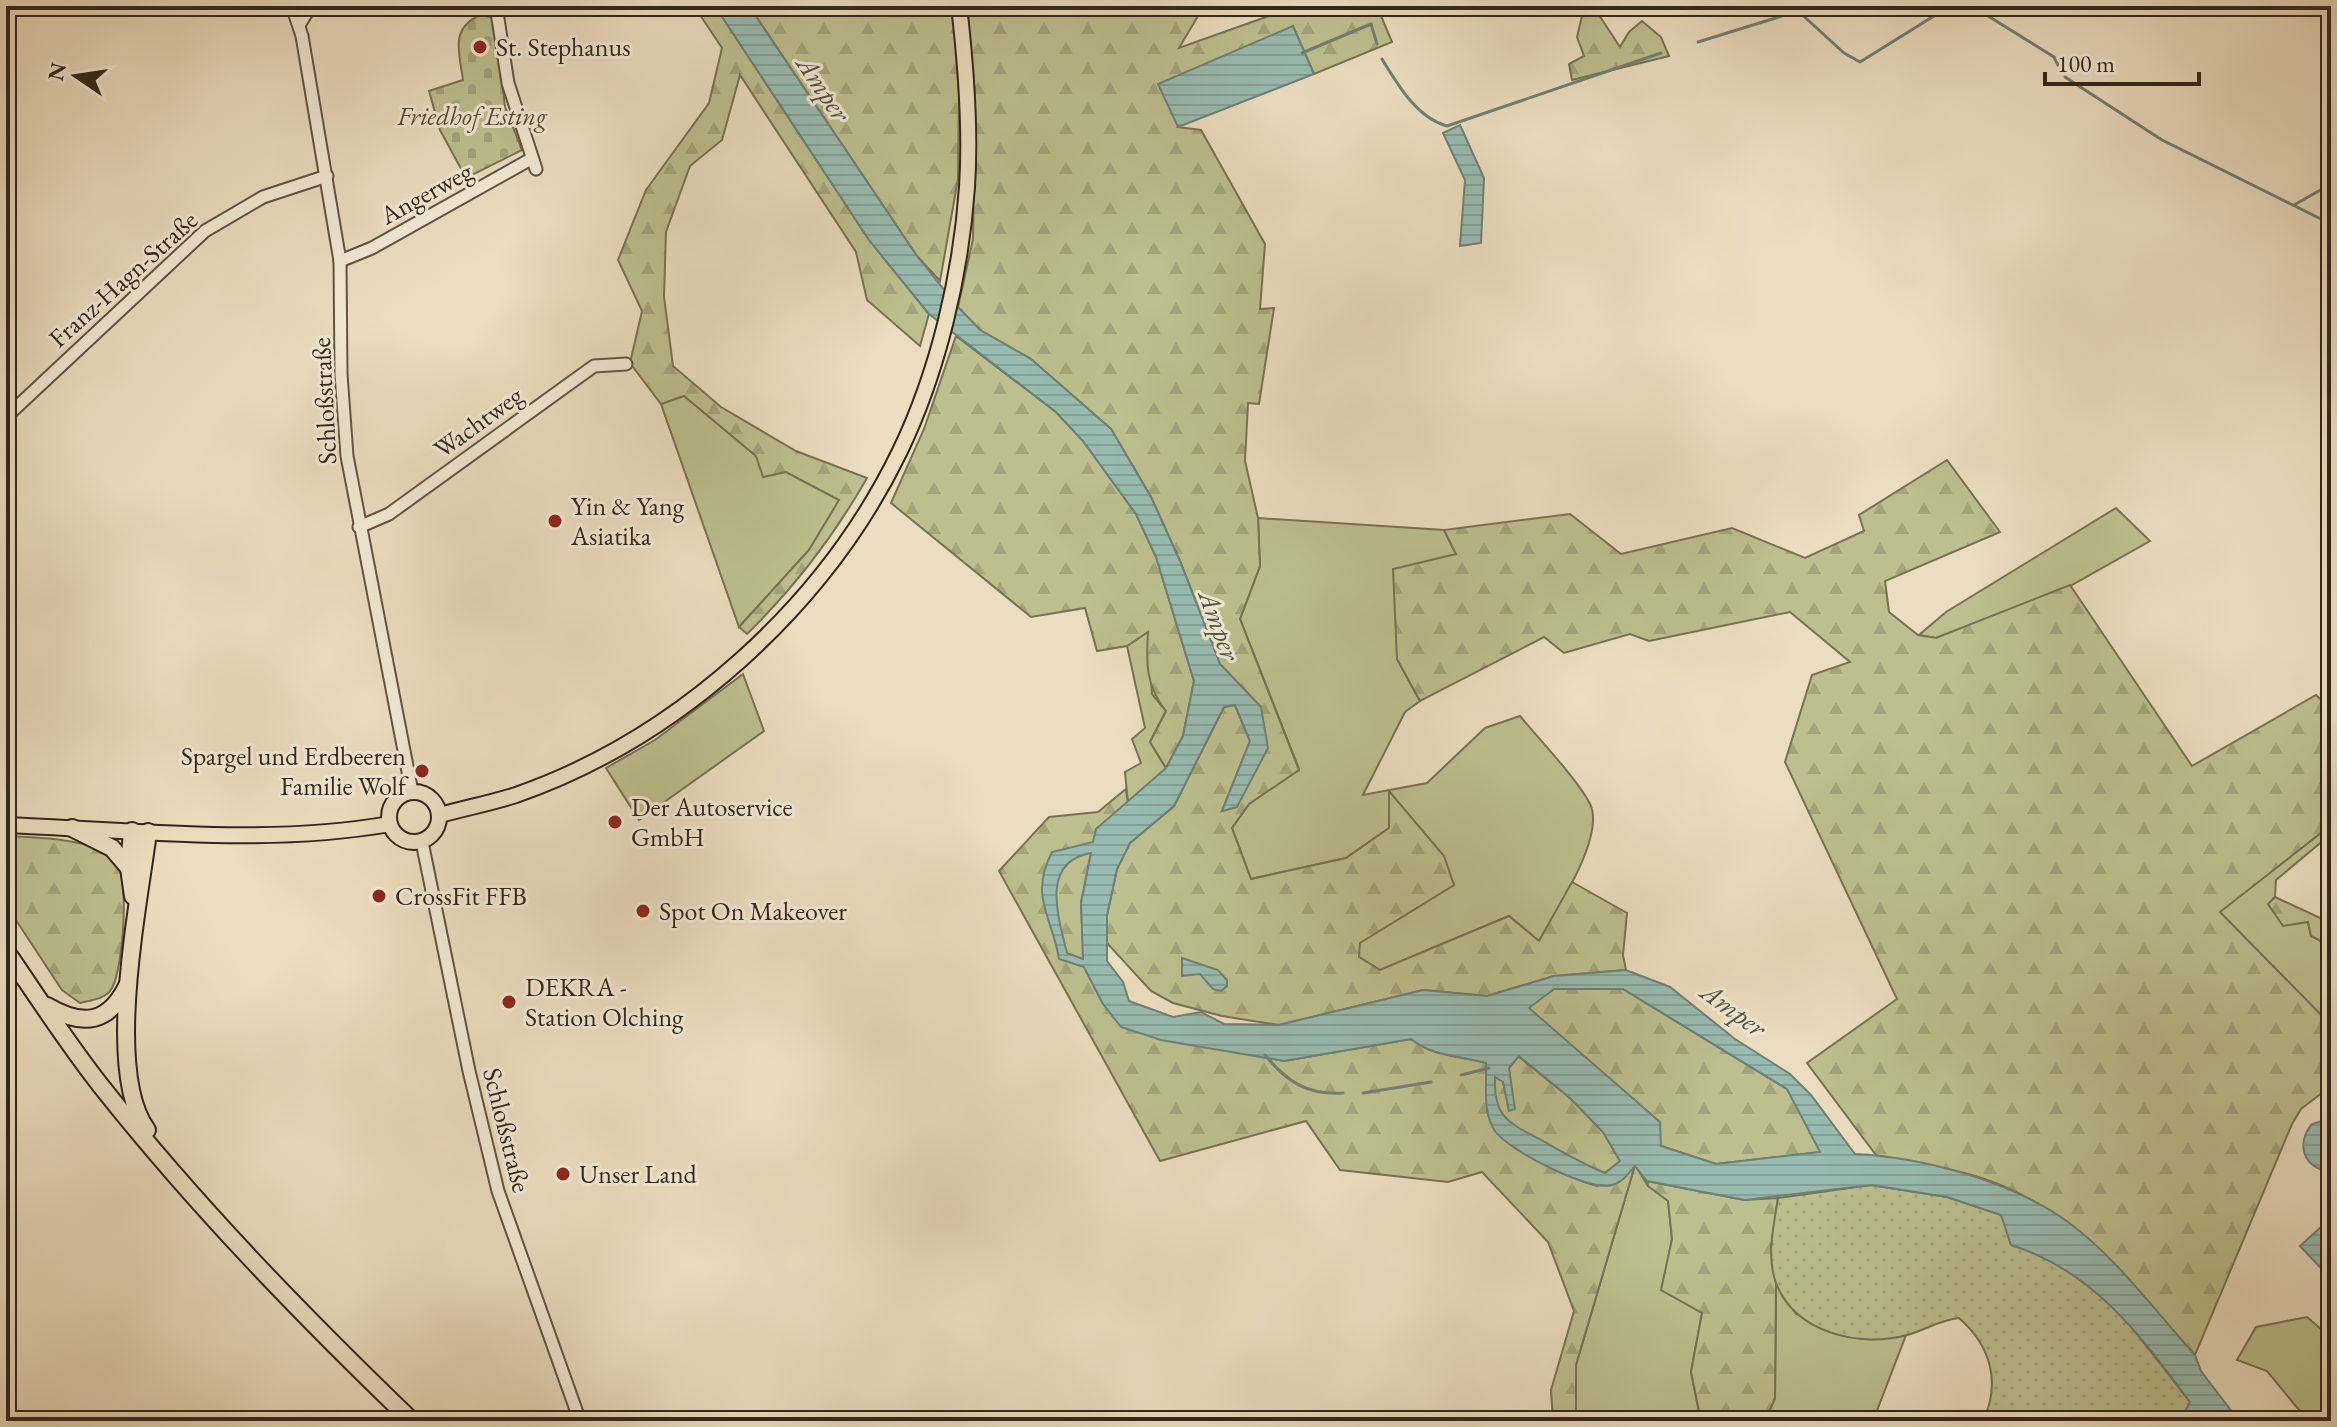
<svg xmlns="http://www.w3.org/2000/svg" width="2337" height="1427" viewBox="0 0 2337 1427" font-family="'EB Garamond',serif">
  <defs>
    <pattern id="forest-firs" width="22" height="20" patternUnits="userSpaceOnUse" patternTransform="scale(2)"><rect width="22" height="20" fill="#bdbf8e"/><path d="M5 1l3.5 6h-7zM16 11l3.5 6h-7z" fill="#a3a47a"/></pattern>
    <pattern id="cemetery-stones" width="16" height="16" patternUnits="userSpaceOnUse" patternTransform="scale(2)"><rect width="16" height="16" fill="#bdbf8e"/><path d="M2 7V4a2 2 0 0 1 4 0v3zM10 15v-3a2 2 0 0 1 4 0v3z" fill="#a3a47a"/></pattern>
    <pattern id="park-dots" width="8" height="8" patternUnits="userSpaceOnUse" patternTransform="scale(2)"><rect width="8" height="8" fill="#bdbf8e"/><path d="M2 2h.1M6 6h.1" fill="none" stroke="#a3a47a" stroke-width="1.8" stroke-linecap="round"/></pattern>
    <pattern id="water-rules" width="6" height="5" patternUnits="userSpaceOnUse" patternTransform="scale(2)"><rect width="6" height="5" fill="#98bcb1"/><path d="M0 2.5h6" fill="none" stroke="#83a198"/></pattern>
  </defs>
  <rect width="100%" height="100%" fill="#ebddbf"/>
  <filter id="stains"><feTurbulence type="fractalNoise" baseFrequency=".0025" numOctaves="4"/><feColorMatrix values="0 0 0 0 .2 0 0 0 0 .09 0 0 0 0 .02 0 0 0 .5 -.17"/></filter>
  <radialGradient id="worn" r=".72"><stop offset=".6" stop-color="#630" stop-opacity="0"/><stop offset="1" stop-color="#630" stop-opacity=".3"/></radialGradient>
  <g fill="#bdbf8e" stroke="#777254" stroke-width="2">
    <polygon points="683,395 756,456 840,500 809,550 739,627 661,404"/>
    <polygon points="2116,508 2150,541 2070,586 1936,638 1919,635 1946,612"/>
    <path d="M1258 518 1444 530 1456 554 1397 659 1420 701 1405 712 1363 795 1427 783 1485 728 1520 716C1538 738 1579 781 1590 804 1606 836 1555 913 1539 941L1509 916 1380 970 1359 957V943L1454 884 1390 792 1389 828 1346 858 1251 879 1232 828 1249 804 1299 769 1240 619 1260 566Z"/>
    <polygon points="1148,631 1152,694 1166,711 1150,742 1166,768 1128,804 1125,772 1141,763 1132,739 1145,728 1127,646"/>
    <polygon points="743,674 764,731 639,820 606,768 655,740"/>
    <polygon points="2331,825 2331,834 2276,880 2275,897 2269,904 2308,922 2311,936 2331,946 2331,1025 2219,912"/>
    <polygon points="1635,1165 1648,1186 1668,1200 1672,1239 1662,1290 1702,1313 1691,1372 1701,1421 1576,1421 1576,1365"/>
    <polygon points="1776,1283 1796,1314 1859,1338 1906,1335 1873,1421 1765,1421 1775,1398"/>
    <polygon points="2307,1317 2331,1338 2331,1421 2308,1421 2267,1371 2237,1360 2256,1327"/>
  </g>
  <g fill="url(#forest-firs)" stroke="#777254" stroke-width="2">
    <path d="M694 6H715L869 240 929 314 920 346 867 300 856 252 740 75 722 140 690 166 666 232 664 297 673 366 721 407 796 451 867 478C834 536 795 587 747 634L739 627 809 550 839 500 786 472 763 477 756 456 684 396 661 404 630 363 642 311 618 260 646 190 709 103 722 48Z"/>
    <polygon points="749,6 953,6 959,94 958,179 940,281 917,256"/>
    <polygon points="967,6 1204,6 1179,48 1297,6 1377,6 1392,42 1314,74 1293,26 1178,127 1201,130 1265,244 1260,309 1274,308 1259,404 1248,403 1245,461 1258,518 1260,566 1240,619 1299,770 1249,804 1232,828 1251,879 1346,858 1389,828 1389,791 1444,856 1454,885 1360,943 1359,957 1380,970 1509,916 1539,941 1572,882 1627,913 1623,955 1626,970 1554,976 1487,996 1423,990 1279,1025 1222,1016 1173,1003 1151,991 1106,942 1107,915 1117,869 1130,843 1174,806 1224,707 1235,705 1250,741 1222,811 1237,807 1261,707 1220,664 1180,561 1151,497 1111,429 1031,359 980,330 958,307 973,239 975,94"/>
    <polygon points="1597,12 1620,47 1629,32 1642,21 1661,37 1669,56 1572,80 1569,64 1584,56 1577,37 1582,16"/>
    <path d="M956 336 1056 412 1083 441 1136 514 1156 557 1194 681 1183 736 1166 768 1150 742 1166 711C1146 686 1146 664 1148 632L1127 646 1097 651 1085 608 1031 617 891 503 924 429Z"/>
    <path d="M1947 460 2000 532 1885 581 1889 612 1918 635 1936 638 2070 585 2192 766 2316 695 2331 709V825L2220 912 2331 1025V1086L2301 1109 2292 1124 2195 1355C2135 1288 2077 1212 1990 1181 1955 1168 1913 1163 1876 1155L1807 1063 1897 999 1785 762 1812 675 1850 662 1790 612 1649 641 1630 634 1564 653 1544 637 1420 701 1397 659 1393 569 1456 554 1444 530 1570 514 1621 554 1732 528 1805 558 1864 531 1859 515Z"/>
    <path d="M1126 789 1128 804 1096 829 1081 903 1084 967 1103 1004 1246 1053 1284 1061 1411 1039C1435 1058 1458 1055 1487 1063V1112C1521 1141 1552 1175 1597 1186L1635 1165 1576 1365V1421H1553L1551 1390 1574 1311 1548 1242 1482 1172 1448 1182 1340 1170 1306 1121 1160 1161 999 871 1049 817 1098 812Z"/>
    <path d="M6 836C33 837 93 839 114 857 131 872 123 969 112 988 106 999 92 1000 80 1003L62 990 6 905Z"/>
    <polygon points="2275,897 2331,923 2331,946 2311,936 2308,922 2283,926 2268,904"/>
    <polygon points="1554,989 1623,989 1787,1089 1821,1152 1716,1164 1661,1146 1528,1008"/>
    <path d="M1518 1056 1570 1098 1603 1132 1620 1161 1605 1173C1573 1160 1509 1135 1495 1102 1493 1095 1495 1084 1495 1077L1503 1081 1509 1111V1068Z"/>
    <polygon points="1647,1181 1744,1200 1778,1198 1771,1247 1776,1283 1775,1398 1765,1421 1701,1421 1691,1372 1702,1313 1661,1290 1672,1239 1668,1201 1648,1186"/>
  </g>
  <path fill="url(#cemetery-stones)" stroke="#777254" stroke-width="2" d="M480 15 495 18 505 107 522 150 466 178 440 130 429 91 463 80C459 51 450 29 480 15Z"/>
  <path fill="url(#park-dots)" stroke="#777254" stroke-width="2" d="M1871 1185 1947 1197 2002 1215 2011 1245 2043 1255 2079 1276 2119 1311 2190 1402 2220 1421H1983C2001 1383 1991 1346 1959 1318 1939 1320 1926 1330 1907 1335 1860 1348 1795 1333 1776 1283 1766 1256 1774 1225 1778 1198Z"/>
  <g fill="url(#water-rules)" stroke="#6f8075" stroke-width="2" fill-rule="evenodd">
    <path d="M715 6H749L917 256 958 307 980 330 1031 359 1111 429 1151 497 1180 561 1220 664 1261 707 1268 748 1237 807 1222 811 1250 741 1235 705 1224 707 1174 806 1130 843 1117 869 1107 915V961L1123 982 1129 1001 1173 1017 1201 1012 1224 1024 1279 1025 1423 990 1487 996 1554 976 1626 970 1670 987 1735 1039 1790 1074 1811 1095 1855 1154C1923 1157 2013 1182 2068 1222 2116 1257 2155 1311 2195 1355L2201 1371 2239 1421H2220L2207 1413 2196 1421H2180L2190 1402C2140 1335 2094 1271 2011 1245L2001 1215 1947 1197 1871 1185 1745 1200 1647 1181 1635 1166C1628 1174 1623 1182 1612 1185 1589 1192 1508 1150 1495 1131 1482 1113 1487 1083 1486 1063 1458 1055 1434 1057 1411 1039L1284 1061 1161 1040 1121 1027 1103 1004 1084 967 1059 959C1052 915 1029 898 1052 852L1093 842 1096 829 1166 768 1183 736 1194 681 1156 557 1136 514 1083 441 1056 412 929 314 869 240ZM1091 853 1081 903 1083 959 1067 953C1059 919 1039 862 1091 853ZM1554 989H1623L1787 1089 1820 1152 1716 1164 1661 1146 1660 1122 1529 1008ZM1519 1056 1570 1098 1603 1132 1620 1161 1605 1173C1583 1164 1564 1153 1543 1141 1510 1123 1493 1119 1495 1077L1503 1082 1509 1111 1515 1109 1509 1068Z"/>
    <polygon points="1293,26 1314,74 1178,127 1158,84"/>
    <polygon points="1460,125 1484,178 1481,243 1460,246 1465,180 1443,133"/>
    <polygon points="1182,958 1218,970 1227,980 1227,986 1221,991 1213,989 1200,974 1182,976"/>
    <path d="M2331 1118V1171C2304 1170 2295 1144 2312 1124Z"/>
    <polygon points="2321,1227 2331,1238 2331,1279 2300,1246"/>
  </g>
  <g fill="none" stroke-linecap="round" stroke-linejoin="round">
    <g stroke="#6f8075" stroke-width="3">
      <polyline points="1972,6 2054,57 2058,65"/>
      <polyline points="1698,42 1798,11 1844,53 1860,62 1950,6"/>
      <polyline points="1302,53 1371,24 1377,44"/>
      <path d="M1382 59C1398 85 1417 118 1447 126L1661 53"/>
      <polyline points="2065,77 2162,140 2331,224"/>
      <polyline points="2294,205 2331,184"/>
      <path d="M1265 1055C1287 1082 1307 1095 1343 1093"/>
      <polyline points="1461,1075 1489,1068"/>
      <polyline points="1363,1093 1431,1082"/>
    </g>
    <defs>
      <g id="minor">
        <polyline points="292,6 302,36 340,261 341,374 347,456 412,792"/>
        <polyline points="496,6 508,83 536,169"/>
        <polyline points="299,25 311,6"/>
        <polyline points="340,261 372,248 531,159"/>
        <polyline points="6,417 205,231 263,197 327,176"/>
        <polyline points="359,527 389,514 594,366 626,364"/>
        <polyline points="422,842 469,1071 498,1191 580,1421"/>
      </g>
      <g id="major">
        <circle cx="414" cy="817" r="25"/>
        <path d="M440 815C465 808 491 803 516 795 679 738 825 606 900 451 938 372 961 275 967 187 971 127 966 66 959 6"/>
        <path d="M6 825C134 830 263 846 390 824"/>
      </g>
      <g id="highway">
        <polyline points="72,828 112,848 129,868"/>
        <polyline points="132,831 129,868 133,896"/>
        <path d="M6 951C37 996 67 1043 101 1086 196 1206 302 1315 412 1421"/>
        <path d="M47 1006C83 1027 109 1024 128 984"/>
        <path d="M147 1130C104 1071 139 904 148 832"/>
      </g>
    </defs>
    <use href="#minor" stroke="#605443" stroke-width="15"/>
    <use href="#major" stroke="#31261a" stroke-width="18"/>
    <use href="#highway" stroke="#31261a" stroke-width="20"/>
    <use href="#minor" stroke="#f2e9d5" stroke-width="11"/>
    <use href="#major" stroke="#ebddbf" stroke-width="14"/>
    <use href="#highway" stroke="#ebddbf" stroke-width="16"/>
  </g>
  <g fill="#8f2418" stroke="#f2e9d5" stroke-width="3">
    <circle cx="480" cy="47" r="8"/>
    <circle cx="555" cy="521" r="8"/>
    <circle cx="422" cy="771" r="8"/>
    <circle cx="615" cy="822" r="8"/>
    <circle cx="379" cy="896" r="8"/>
    <circle cx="643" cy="911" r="8"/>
    <circle cx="509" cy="1002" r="8"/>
    <circle cx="563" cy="1174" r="8"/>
  </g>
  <g text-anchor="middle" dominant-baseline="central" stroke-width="6" stroke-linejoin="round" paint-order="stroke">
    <g font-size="26" fill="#31261a" stroke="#f2e9d5" text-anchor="start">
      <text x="496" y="47">St. Stephanus</text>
      <text x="571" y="506">Yin &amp; Yang<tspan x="571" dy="30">Asiatika</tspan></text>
      <text x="406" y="756" text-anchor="end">Spargel und Erdbeeren<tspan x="406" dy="30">Familie Wolf</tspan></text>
      <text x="631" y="807">Der Autoservice<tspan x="631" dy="30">GmbH</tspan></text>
      <text x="395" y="896">CrossFit FFB</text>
      <text x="659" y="911">Spot On Makeover</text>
      <text x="525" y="987">DEKRA -<tspan x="525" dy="30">Station Olching</tspan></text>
      <text x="579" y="1174">Unser Land</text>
    </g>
    <g font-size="26" font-style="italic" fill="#544c37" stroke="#f2e9d5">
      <text x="472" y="116">Friedhof Esting</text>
    </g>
    <g font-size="26" fill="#31261a" stroke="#f2e9d5">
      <text transform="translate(426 193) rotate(-29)">Angerweg</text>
      <text transform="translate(123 279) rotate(-42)">Franz-Hagn-Straße</text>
      <text transform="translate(324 401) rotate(-93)">Schloßstraße</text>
      <text transform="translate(478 422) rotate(-36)">Wachtweg</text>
      <text transform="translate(507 1130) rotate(76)">Schloßstraße</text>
    </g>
    <g font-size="28" font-style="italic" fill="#505347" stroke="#f2e9d5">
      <text transform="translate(824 88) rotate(56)">Amper</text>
      <text transform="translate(1220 625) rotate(70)">Amper</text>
      <text transform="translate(1734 1009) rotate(36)">Amper</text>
    </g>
  </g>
  <rect width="2337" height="1427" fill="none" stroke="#ebddbf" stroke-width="32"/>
  <rect x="8" y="8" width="2321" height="1411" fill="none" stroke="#31261a" stroke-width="4"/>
  <rect x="16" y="16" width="2305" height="1395" fill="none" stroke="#31261a" stroke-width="2"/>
  <g transform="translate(76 76) rotate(283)" stroke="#f2e9d5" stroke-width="6" paint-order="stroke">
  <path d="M0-6L14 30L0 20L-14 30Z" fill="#31261a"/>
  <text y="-12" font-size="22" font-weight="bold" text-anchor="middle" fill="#31261a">N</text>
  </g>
  <path d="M2045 72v12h154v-12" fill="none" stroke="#31261a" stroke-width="4"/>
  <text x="2057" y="72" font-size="24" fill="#31261a" stroke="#f2e9d5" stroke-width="6" paint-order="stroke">100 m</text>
  <rect width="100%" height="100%" filter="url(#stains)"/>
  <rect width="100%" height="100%" fill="url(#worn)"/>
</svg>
